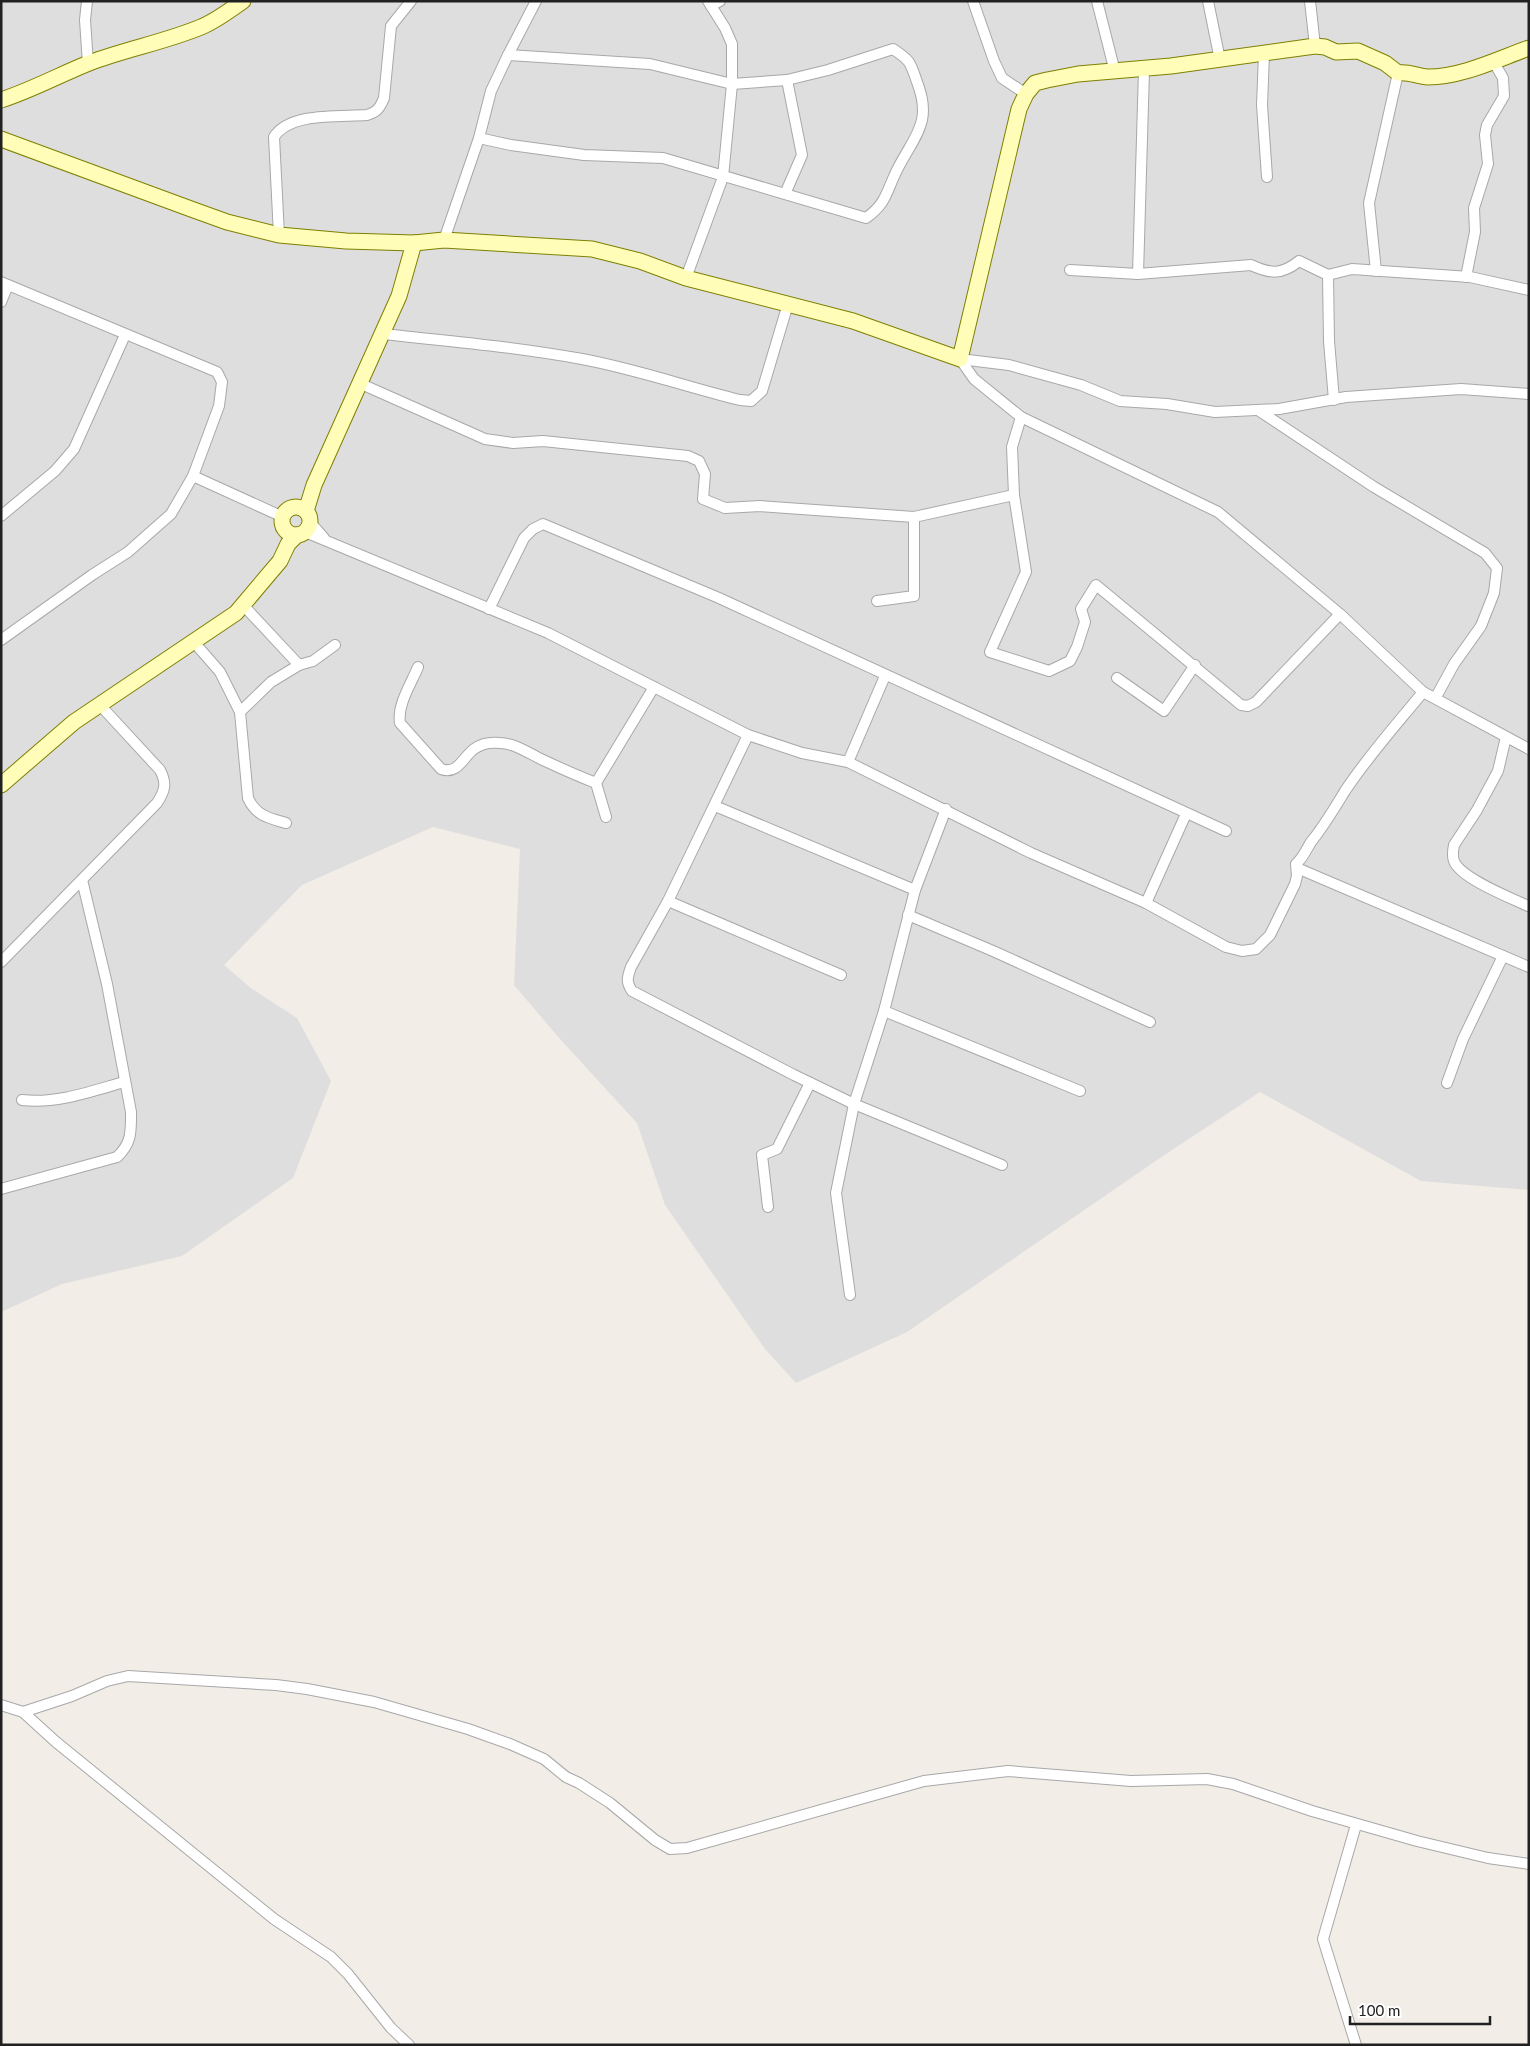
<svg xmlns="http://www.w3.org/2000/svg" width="1530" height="2046" viewBox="0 0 1530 2046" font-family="Lato,sans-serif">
  <rect width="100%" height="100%" fill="#f2ede7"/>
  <polygon fill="#dfdede" points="1,1 1529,1 1529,1190 1421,1181 1260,1092 1160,1158 907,1332 796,1383 765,1349 665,1205 637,1123 560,1039 514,985 520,849 433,827 302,885 224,965 252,989 297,1018 331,1081 293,1178 182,1256 62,1284 1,1312"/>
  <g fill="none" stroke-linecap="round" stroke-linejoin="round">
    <defs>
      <g id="street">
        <polyline points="87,1 85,20 88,64"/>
        <polyline points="973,1 994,61 1002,78 1026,94"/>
        <polyline points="1097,1 1115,72"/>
        <polyline points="1208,1 1220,60"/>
        <polyline points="1310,1 1315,46"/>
        <polyline points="711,6 720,1"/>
        <polyline points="1264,54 1262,105 1267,177"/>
        <path d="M479 138 511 145 584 155 663 158 866 218C887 203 886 192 897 170 914 136 933 123 917 82 910 62 911 61 893 49L828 70 787 80 732 84 650 64 508 55"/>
        <polyline points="785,194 802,155 787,80"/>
        <path d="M279 235 274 137C290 112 339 117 367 115 377 112 380 108 384 98L391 26 411 1"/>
        <polyline points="444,240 479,138 491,91 508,55 536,1"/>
        <path d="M1070 270 1138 274 1251 265C1270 274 1282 275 1299 261L1328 275 1352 269 1470 277 1529 290"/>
        <polyline points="1376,271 1369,203 1398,73"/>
        <polyline points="1138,274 1144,70"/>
        <polyline points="1328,275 1329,341 1334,400"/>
        <polyline points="1466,277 1475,232 1474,208 1488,164 1485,135 1487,125 1504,96 1503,78 1493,61"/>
        <polyline points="686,278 723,177 732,84 732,44 725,28 708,1"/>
        <polyline points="1,282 217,372 222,382 219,406 193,476 171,514 128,552 92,575 1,640"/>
        <polyline points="1,302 8,285"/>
        <path d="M383 334C449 341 516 347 582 359 636 369 687 387 740 400L751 401 762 391 788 304"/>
        <polyline points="960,359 974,379 1021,417 1218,512 1340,614 1423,692 1529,749"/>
        <polyline points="960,359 1009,365 1081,385 1120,401 1167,404 1215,412 1279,409 1346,397 1461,389 1529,394"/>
        <polyline points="359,383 485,439 513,443 543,441 688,456 699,461 705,474 703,499 725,508 760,506 914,517 1014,495"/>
        <polyline points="1258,410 1374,487 1485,553 1497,568 1494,593 1481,626 1454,664 1436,697"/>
        <polyline points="1021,417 1012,447 1014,495 1026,572 990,652 1049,671 1070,661 1077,647 1085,622 1081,609 1096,585 1241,705 1248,706 1256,702 1340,614"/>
        <polyline points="193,476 283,517"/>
        <polyline points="1,516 55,471 74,449 125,335"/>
        <polyline points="310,522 324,538"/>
        <path d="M305 532 548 633 748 735 802 753 848 762 1031 853 1146 903 1226 947 1242 951 1256 949 1270 935 1295 884 1297 876 1296 864C1303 858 1306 850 1311 842 1324 826 1334 809 1345 791 1368 756 1397 724 1423 692"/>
        <polyline points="877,601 914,596 914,517"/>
        <polyline points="243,605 299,665"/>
        <polyline points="489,609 524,538 533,529 543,524 719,598 1226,831"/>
        <path d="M193 641 220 672 240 712 248 798C256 816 269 818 286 823"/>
        <path d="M418 667C411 684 397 705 400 723L441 769C458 775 463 757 474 749 482 743 491 742 500 743 517 744 528 753 543 760 560 768 578 776 596 783"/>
        <polyline points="1117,678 1164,711 1195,665"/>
        <polyline points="240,712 271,682 299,665 313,661 335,645"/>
        <path d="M748 735 668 901 631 967C627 978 626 982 632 991L794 1075 854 1104 1002 1165"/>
        <path d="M1506 737 1498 771 1477 810 1454 845C1453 850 1452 856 1454 861 1460 878 1511 898 1528 906"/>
        <polyline points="848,762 885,676"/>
        <polyline points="715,806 915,890"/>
        <polyline points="606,817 596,783 654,687"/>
        <polyline points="1297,868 1529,967"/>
        <polyline points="668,901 841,975"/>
        <polyline points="1146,903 1186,814"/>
        <polyline points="908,915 993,951 1150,1022"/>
        <path d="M1 962 157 803C165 791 167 783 160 770L100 705"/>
        <polyline points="884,1011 1080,1091"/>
        <polyline points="1447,1083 1463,1039 1503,956"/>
        <path d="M22 1100C57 1104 92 1091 124 1082"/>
        <path d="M1 1189 117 1157C132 1143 131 1131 131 1112L107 984 82 880"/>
        <polyline points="768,1207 762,1155 777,1149 810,1083"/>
        <polyline points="850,1295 836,1193 854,1104 884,1011 915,890 946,809"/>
        <polyline points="1,1705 23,1712 56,1742 274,1919 331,1957 348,1974 391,2028 409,2045"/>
        <polyline points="23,1712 72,1696 107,1681 128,1676 276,1685 307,1689 374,1702 468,1729 510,1744 544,1759 566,1777 579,1783 610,1803 655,1840 670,1849 687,1848 924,1781 1008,1771 1131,1781 1207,1779 1233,1784 1312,1811 1417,1841 1488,1858 1529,1864"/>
        <polyline points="1356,2045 1323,1939 1356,1825"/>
      </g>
      <g id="secondary">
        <path d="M1 100C32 90 59 75 89 63 126 49 165 42 201 27 216 21 230 10 243 1"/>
        <path d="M1 139 191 209 227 222 279 235 346 241 414 243 444 240 592 249 640 261 686 278 853 321 960 359 1019 109 1026 94 1035 83 1047 80 1078 74 1171 66 1315 46 1325 47 1336 52 1358 51 1385 63 1398 73C1409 71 1418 77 1428 77 1462 77 1498 59 1529 48"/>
        <circle cx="296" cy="521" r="14"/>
        <polyline points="306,511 314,485 399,296 414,243"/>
        <polyline points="1,785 74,722 236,613 280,561 288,544 297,535"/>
      </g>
    </defs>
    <use href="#street" stroke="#a8a8a8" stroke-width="12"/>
    <use href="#secondary" stroke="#7d8000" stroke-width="17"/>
    <use href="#street" stroke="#fff" stroke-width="10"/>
    <use href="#secondary" stroke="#fffdb8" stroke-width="15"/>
  </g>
  <rect width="1530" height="2046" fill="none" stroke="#212121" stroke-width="5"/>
  <path d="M1350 2016v8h140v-8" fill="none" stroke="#212121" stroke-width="2.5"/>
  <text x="1358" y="2016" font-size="15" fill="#212121" stroke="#ffffff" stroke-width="4" paint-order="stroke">100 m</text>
</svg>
